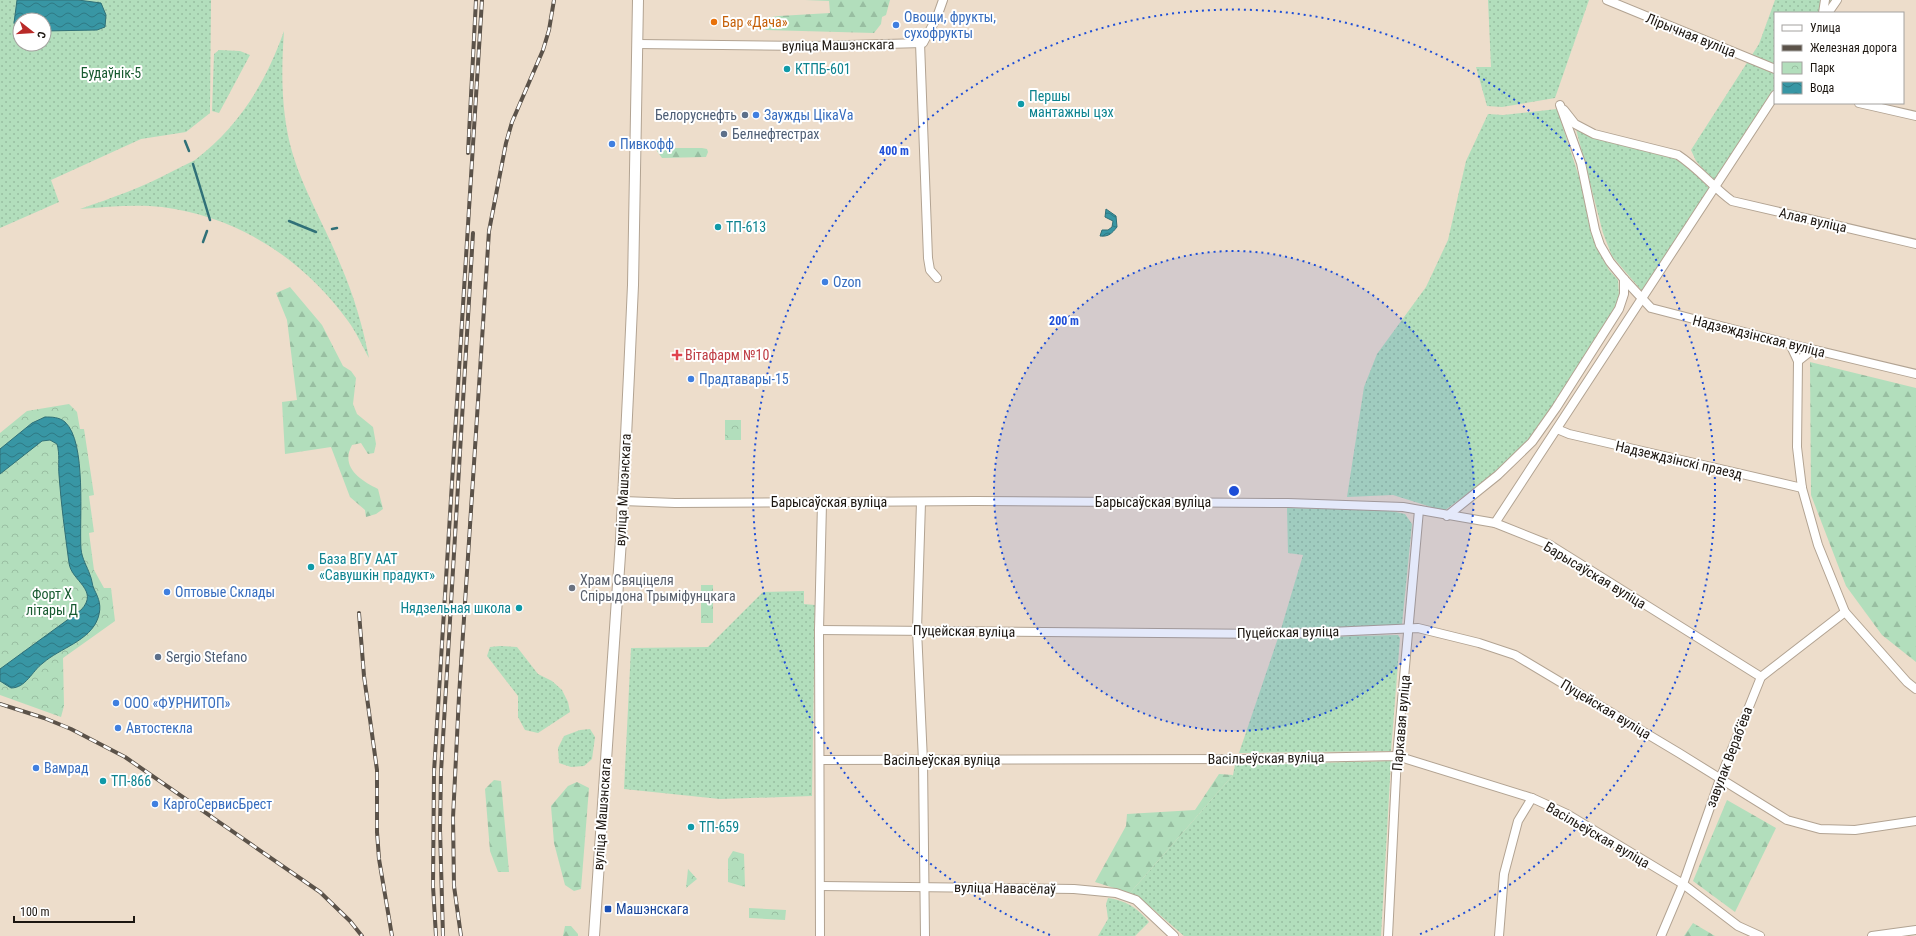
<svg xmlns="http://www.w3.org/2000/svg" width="1916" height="936" viewBox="0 0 1916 936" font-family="'Roboto Condensed',sans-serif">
  <defs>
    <pattern id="grass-dots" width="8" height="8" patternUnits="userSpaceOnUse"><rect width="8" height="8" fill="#b2debc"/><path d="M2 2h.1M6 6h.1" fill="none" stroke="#98bea1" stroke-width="1.8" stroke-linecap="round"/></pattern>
    <pattern id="forest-firs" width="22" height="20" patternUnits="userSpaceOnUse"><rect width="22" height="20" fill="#b2debc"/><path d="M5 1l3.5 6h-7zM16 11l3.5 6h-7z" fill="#98bea1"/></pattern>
    <pattern id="park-crowns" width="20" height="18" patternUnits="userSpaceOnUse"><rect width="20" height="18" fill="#b2debc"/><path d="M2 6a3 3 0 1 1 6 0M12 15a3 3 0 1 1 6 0" fill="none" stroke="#98bea1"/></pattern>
    <pattern id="water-waves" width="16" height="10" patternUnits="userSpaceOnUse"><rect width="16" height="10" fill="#3896a4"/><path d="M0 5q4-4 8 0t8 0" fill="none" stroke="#2e7984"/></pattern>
  </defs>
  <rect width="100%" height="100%" fill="#edddcb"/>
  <g fill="url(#grass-dots)" fill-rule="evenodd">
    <path d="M0 0H211L210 113 186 132 141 139 51 180 59 202 0 228ZM20 20H44V44H20Z"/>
    <polygon points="1488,0 1589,0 1555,98 1502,107 1487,106 1476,67 1491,67"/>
    <polygon points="1775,0 1832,0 1824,13 1775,13 1775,88 1714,181 1696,161 1691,150 1759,44"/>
    <path d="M284 31C281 73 281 115 293 155 305 194 326 228 341 266 354 296 363 327 369 358 362 346 357 333 348 321 303 259 239 217 162 207 135 204 107 207 80 209 112 198 143 187 173 171 180 167 188 164 195 160 239 127 266 82 284 31Z"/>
    <polygon points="219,50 240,51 250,55 219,113 212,111 214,54"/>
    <polygon points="1557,109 1580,180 1591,233 1609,270 1618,280 1619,296 1614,312 1529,441 1491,476 1444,511 1393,495 1347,497 1364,387 1377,354 1426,287 1448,240 1466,161 1488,114 1503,115"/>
    <polygon points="1576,129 1595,138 1679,160 1694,172 1709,188 1642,291 1612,256 1603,233"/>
    <polygon points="1287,508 1386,510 1405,514 1412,524 1402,624 1399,626 1281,629 1303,555 1288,553"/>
    <polygon points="804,591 804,604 815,605 812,796 720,799 624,789 631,648 708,647 763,592"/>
    <polygon points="1398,635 1400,638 1391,751 1239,753 1278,638"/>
    <polygon points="500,646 517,647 538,674 552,681 562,690 568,702 570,712 538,733 525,730 518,717 518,696 487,656 490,647"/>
    <polygon points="590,729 595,737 592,759 584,766 571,767 559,763 558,748 564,736 580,730"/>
    <polygon points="1391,761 1381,936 1184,936 1153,909 1130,893 1233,775 1235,765"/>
    <path d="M1108 898C1125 900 1138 908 1149 922L1135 936H1098L1108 919 1106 904Z"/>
  </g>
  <g fill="url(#forest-firs)">
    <polygon points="805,0 890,0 886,15 882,17 881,24 874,33 766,30 762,25 765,18 779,16 830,13 829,1"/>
    <polygon points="658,148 702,148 707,149 708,152 706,157 662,158 657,151"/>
    <path d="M290 287 322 325 343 366 351 371 356 378 353 404 357 414 373 427 376 444 374 453 368 454 361 443 352 445C340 467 360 480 378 489L383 509 376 514 366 517 365 510 350 497 331 447 285 454 282 402 297 400 287 320 276 293Z"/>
    <polygon points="1810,362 1916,388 1916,662 1882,635 1846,586 1811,495"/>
    <polygon points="1219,774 1233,775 1130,893 1095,882 1126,826 1127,814 1195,810"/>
    <polygon points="494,780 501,781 509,872 498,872 490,851 485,789"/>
    <polygon points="577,782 589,788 581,889 574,891 565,885 554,843 551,806 568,786"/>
    <polygon points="1727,800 1776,828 1735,912 1693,881"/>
    <polygon points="1693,923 1715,936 1684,936"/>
    <polygon points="565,926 571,926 578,934 578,936 563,936"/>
  </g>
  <g fill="url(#park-crowns)">
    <polygon points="69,404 77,412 80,429 84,429 94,495 89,496 94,532 89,533 94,570 104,588 111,588 115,621 63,658 64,706 61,717 0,695 0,433 27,411"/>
    <rect x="725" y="420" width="16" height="20"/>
    <rect x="701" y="585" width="12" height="38"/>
    <polygon points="733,851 744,854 745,887 728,882 728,859"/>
    <polygon points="688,869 697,879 686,888"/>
    <polygon points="749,908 786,910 785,920 749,918"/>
  </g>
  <g fill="url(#water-waves)" stroke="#307078">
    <polygon points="17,0 78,0 101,3 106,15 105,27 97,30 44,31 44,20 20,20 20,31 17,31 14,23"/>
    <path d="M1106 209 1116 216 1117 227C1112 233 1109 237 1100 236L1102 230H1108L1112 227 1113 221 1105 217Z"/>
    <path d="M45 417C52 417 59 417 65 422 87 442 79 520 81 549 82 559 87 566 90 575 92 579 92 585 94 589 99 599 102 606 98 618 90 641 60 648 43 663 32 671 26 688 11 688L0 681V669L81 610C100 590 71 581 69 563 65 533 61 504 59 475 58 465 60 454 57 444L50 440 42 441 0 474V449L32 423Z"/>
  </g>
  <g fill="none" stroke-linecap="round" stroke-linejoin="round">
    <g stroke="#307078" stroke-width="2.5">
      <polyline points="185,141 189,151"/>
      <polyline points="193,164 210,220"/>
      <polyline points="289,221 316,232"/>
      <polyline points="332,229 337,228"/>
      <polyline points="203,242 207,231"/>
    </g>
    <defs>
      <g id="minor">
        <polyline points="1607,0 1775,69"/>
        <polyline points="1823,13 1825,0"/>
        <polyline points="1828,13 1837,0"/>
        <polyline points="920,43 928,258 930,270 937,278"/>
        <polyline points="638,44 810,46 923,43 937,17 943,0"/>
        <polyline points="1859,103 1916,116"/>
        <polyline points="1560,105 1581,163 1595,230 1600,245 1610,262 1624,279 1651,308 1790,344 1916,374"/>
        <path d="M1564 110 1575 124 1594 134 1678 155C1698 168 1713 187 1732 201L1916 244"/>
        <polyline points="1790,344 1798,361 1797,447 1799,464 1802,488 1818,545 1845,612 1907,682 1916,689"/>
        <polyline points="1798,361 1812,350"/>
        <polyline points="1557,429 1569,434 1802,488"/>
        <polyline points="623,501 675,503 975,501 1288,503 1403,507 1495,523 1550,545 1761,677"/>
        <polyline points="921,502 917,630 923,761 925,936"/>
        <polyline points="1447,516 1498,475 1532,442 1556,408 1619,309 1624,294 1624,279"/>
        <polyline points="1495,523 1775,95"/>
        <polyline points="819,630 1285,634 1418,628 1479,643 1515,655 1679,753 1787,820 1820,829 1855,830 1916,821"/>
        <polyline points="820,760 1240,759 1397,756 1532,798 1567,814 1683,884 1738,926 1760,936"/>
        <polyline points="821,886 1074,889 1116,893 1136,900 1174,936"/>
        <polyline points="820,936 819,630 822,503"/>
        <polyline points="1388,936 1397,756 1419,510"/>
        <polyline points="1499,936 1504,874 1518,821 1532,798"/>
        <polyline points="1661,936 1683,884 1720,779 1761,677 1845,612"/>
        <polyline points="1872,936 1916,930"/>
      </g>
      <polyline id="major" points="594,936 621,540 629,374 633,285 638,0"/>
    </defs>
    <use href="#minor" stroke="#b2a392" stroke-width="10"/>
    <use href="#major" stroke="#b2a392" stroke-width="12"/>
    <use href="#minor" stroke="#fff" stroke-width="8"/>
    <use href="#major" stroke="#fff" stroke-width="10"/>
    <defs>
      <g id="rail">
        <polyline points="468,153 476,0"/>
        <polyline points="359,613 364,676 377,770 377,832 379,859 392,936"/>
        <polyline points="0,704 44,718 71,729 125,757 320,892 350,921 362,936"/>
        <polyline points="436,936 433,886 434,772 482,0"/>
        <polyline points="443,936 440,829 441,772 473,233"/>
        <polyline points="461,936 454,886 453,818 459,696 489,231 506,143 512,122 543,50 549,30 554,0"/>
      </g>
    </defs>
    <use href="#rail" stroke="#5b5249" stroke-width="4"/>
    <use href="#rail" stroke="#fff" stroke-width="2.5" stroke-dasharray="8" stroke-linecap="butt"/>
  </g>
  <circle cx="1234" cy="491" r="240" fill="#1d4ed8" fill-opacity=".12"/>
  <g fill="none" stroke="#1d4ed8" stroke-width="2" stroke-dasharray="2 4">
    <circle cx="1234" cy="491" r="240"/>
    <path d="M1050 935A481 481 0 1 1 1418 935"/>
  </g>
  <circle fill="#e8710a" stroke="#fff" stroke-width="1.5" cx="714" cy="22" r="4"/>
  <g fill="#3f7fe0" stroke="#fff" stroke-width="1.5">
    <circle cx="896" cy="25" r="4"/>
    <circle cx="756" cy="115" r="4"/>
    <circle cx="612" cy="144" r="4"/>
    <circle cx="825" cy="282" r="4"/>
    <circle cx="691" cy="379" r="4"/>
    <circle cx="167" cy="592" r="4"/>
    <circle cx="116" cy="703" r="4"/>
    <circle cx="118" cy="728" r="4"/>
    <circle cx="36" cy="768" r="4"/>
    <circle cx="155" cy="804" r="4"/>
  </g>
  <g fill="#0f9aa8" stroke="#fff" stroke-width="1.5">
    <circle cx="787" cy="69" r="4"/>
    <circle cx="1021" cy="104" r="4"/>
    <circle cx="718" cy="227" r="4"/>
    <circle cx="311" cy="567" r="4"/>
    <circle cx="519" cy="608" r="4"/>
    <circle cx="103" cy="781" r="4"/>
    <circle cx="691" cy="827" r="4"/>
  </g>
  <g fill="#5c6f8a" stroke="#fff" stroke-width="1.5">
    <circle cx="745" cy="115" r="4"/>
    <circle cx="724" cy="134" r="4"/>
    <circle cx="158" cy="657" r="4"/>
  </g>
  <path fill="#e0444e" stroke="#fff" stroke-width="1.5" d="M675 349h4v4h4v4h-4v4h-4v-4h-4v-4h4z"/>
  <circle fill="#6b7280" stroke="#fff" stroke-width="1.5" cx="572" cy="588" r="4"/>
  <rect fill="#1a4fb4" stroke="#fff" stroke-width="1.5" x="604" y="905" width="8" height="8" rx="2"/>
  <g text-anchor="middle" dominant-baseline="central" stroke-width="4" stroke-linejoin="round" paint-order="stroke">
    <g font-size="14" fill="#366cbe" stroke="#fff" text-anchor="start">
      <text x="904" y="17">Овощи, фрукты,<tspan x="904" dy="16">сухофрукты</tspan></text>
      <text x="764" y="115">Заужды ЦікаVа</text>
      <text x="620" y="144">Пивкофф</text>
      <text x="833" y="282">Ozon</text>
      <text x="699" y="379">Прадтавары-15</text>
      <text x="175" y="592">Оптовые Склады</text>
      <text x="124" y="703">ООО «ФУРНИТОП»</text>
      <text x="126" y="728">Автостекла</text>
      <text x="44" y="768">Вамрад</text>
      <text x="163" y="804">КаргоСервисБрест</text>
    </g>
    <g font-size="14" fill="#c56008" stroke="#fff" text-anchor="start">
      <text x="722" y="22">Бар «Дача»</text>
    </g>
    <g font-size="14" fill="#1c1610" stroke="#fff">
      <text transform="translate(1691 35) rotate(22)">Лірычная вуліца</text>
      <text transform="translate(838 45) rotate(-1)">вуліца Машэнскага</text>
      <text transform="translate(1813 220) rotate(13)">Алая вуліца</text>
      <text transform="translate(1759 336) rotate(14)">Надзеждзінская вуліца</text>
      <text transform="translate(1679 460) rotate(13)">Надзеждзінскі праезд</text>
      <text transform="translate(623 490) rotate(-87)">вуліца Машэнскага</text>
      <text x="829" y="502">Барысаўская вуліца</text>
      <text x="1153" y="502">Барысаўская вуліца</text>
      <text transform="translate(1595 575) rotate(31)">Барысаўская вуліца</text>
      <text transform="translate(964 631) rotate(1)">Пуцейская вуліца</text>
      <text transform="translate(1288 632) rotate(-1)">Пуцейская вуліца</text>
      <text transform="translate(1606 709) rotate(31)">Пуцейская вуліца</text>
      <text transform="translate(1401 723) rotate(-85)">Паркавая вуліца</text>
      <text transform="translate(1729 757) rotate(-69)">завулак Верабʼёва</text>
      <text transform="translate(1266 758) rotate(-1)">Васільеўская вуліца</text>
      <text x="942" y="760">Васільеўская вуліца</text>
      <text transform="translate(602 814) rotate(-86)">вуліца Машэнскага</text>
      <text transform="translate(1598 835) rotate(30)">Васільеўская вуліца</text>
      <text transform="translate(1005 888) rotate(1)">вуліца Навасёлаў</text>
    </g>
    <g font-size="14" fill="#0d838f" stroke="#fff" text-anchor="start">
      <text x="795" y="69">КТПБ-601</text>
      <text x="1029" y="96">Першы<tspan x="1029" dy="16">мантажны цэх</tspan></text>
      <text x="726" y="227">ТП-613</text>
      <text x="319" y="559">База ВГУ ААТ<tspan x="319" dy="16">«Савушкін прадукт»</tspan></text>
      <text x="511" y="608" text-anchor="end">Нядзельная школа</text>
      <text x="111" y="781">ТП-866</text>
      <text x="699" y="827">ТП-659</text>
    </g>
    <g font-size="14" fill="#185a30" stroke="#fff">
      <text x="111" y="73">Будаўнік-5</text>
      <text x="52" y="594">Форт X<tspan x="52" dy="16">літары Д</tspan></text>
    </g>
    <g font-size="14" fill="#4e5e75" stroke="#fff" text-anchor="start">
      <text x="737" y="115" text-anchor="end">Белоруснефть</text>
      <text x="732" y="134">Белнефтестрах</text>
      <text x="166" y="657">Sergio Stefano</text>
    </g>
    <g font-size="14" fill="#be3a42" stroke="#fff" text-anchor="start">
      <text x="685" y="355">Вітафарм №10</text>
    </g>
    <g font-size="14" fill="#5b616d" stroke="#fff" text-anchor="start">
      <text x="580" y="580">Храм Свяціцеля<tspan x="580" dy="16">Спірыдона Трыміфунцкага</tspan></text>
    </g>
    <g font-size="14" fill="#164399" stroke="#fff" text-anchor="start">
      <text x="616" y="909">Машэнскага</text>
    </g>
  </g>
  <circle cx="1234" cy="491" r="6" fill="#1d4ed8" stroke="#fff" stroke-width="2"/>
  <g font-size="12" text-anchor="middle" font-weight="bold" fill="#1d4ed8" stroke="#fff" stroke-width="4" stroke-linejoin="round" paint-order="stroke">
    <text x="894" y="155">400 m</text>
    <text x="1064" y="325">200 m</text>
  </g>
  <rect x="1774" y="12" width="130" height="92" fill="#ffffff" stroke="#a4a29f"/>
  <rect x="1782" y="25" width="20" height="6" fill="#ffffff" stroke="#a4a29f"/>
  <text x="1810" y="32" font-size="12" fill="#1c1610">Улица</text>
  <rect x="1782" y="45" width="20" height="6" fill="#5b5249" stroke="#a4a29f"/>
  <text x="1810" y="52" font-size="12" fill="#1c1610">Железная дорога</text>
  <rect x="1782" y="62" width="20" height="12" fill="url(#park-crowns)" stroke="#a4a29f"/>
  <text x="1810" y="72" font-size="12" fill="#1c1610">Парк</text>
  <rect x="1782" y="82" width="20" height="12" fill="url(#water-waves)" stroke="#a4a29f"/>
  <text x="1810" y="92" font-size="12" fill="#1c1610">Вода</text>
  <g transform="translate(32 32) rotate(107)"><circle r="19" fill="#ffffff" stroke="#a4a29f"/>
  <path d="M0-3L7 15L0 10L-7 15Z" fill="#b92a28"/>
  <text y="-6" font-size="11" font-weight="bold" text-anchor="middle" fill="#1c1610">С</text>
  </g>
  <path d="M14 916v6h120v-6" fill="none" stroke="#1c1610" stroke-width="2"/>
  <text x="20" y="916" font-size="12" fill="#1c1610" stroke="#ffffff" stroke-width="3" paint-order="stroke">100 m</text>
</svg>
